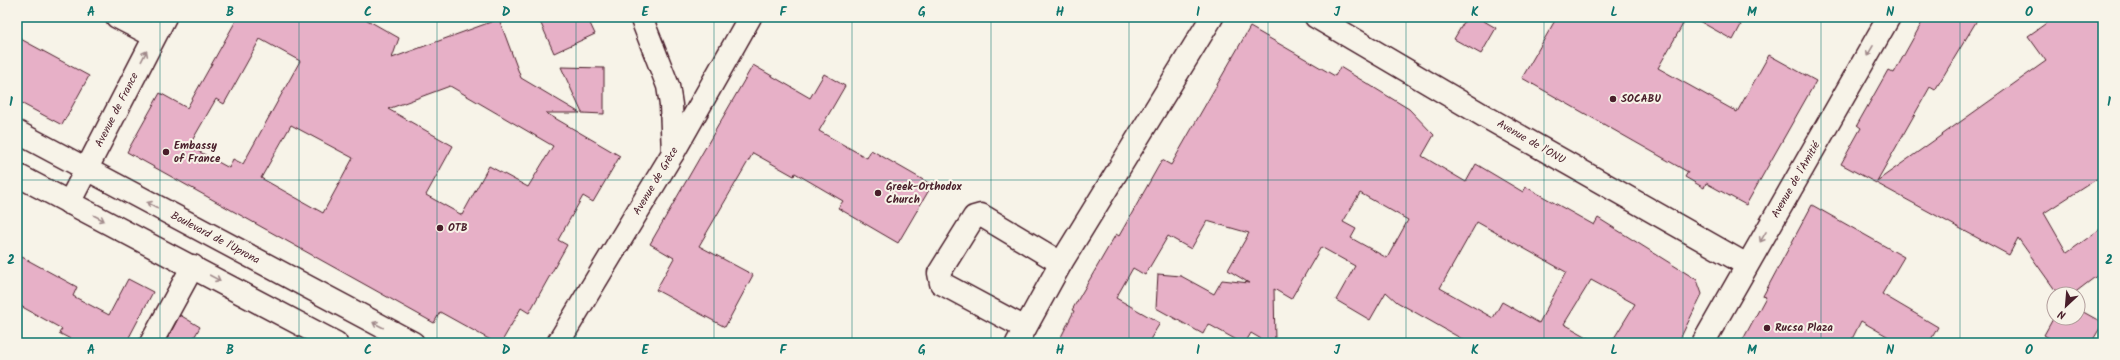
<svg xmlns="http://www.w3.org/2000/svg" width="2120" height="360" viewBox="0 0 2120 360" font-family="Kalam,sans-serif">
  <rect width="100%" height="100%" fill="#f7f3e8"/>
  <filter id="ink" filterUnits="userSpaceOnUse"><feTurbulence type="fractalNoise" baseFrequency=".025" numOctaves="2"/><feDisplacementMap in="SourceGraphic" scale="8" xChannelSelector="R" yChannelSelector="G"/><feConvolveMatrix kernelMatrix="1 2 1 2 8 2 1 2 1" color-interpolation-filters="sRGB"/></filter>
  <g filter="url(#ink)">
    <g fill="#e7b0c7" stroke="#4a1f2b" fill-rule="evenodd">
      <path d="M238 17H362L399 38 392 58 499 19 521 78 580 113H546L620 156 593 202 583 196 558 240 567 245 529 313 521 308 501 343H496L440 312 434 323 127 152 160 93 187 108ZM260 39 300 61 243 164 233 159 229 168 189 146 216 99 224 104ZM450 86 553 146 528 187 489 166 462 215 426 195 453 146 388 109ZM291 125 353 158 323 213 261 178Z"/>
      <polygon points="538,17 587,17 595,34 554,53"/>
      <polygon points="1467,17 1477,17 1496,28 1481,54 1454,39"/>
      <polygon points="1557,17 1687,17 1658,68 1737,112 1769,55 1816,81 1746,205 1706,183 1704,188 1685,177 1688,172 1522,78"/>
      <polygon points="1692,17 1727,17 1741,25 1733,40"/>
      <polygon points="1925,17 1979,17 1935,90 1930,87 1877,181 2046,61 2028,36 2055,17 2103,17 2103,175 2044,213 2067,253 2103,227 2103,271 2073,294 2058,294 2018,238 2009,255 1841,164 1861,128 1857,125 1888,70 1894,73"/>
      <path d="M1250 27 1335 76 1340 67 1409 109 1434 135 1422 156 1466 182 1476 164 1523 192 1526 187 1594 225 1598 218 1697 280 1702 294 1678 343H1611L1635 304 1591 280 1564 324 1598 343H1469L1397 302 1386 292 1370 320 1336 300 1355 266 1321 247 1291 299 1274 289 1275 343H1268L1251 333 1245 343H1242L1208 324 1203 334 1156 308 1158 274 1181 276 1214 294 1222 280 1249 283 1228 270 1249 233 1207 221 1191 249 1168 236 1145 275 1133 268 1116 298 1160 323 1148 343H1058L1074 311 1072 310 1116 234 1119 236 1162 160 1171 165ZM1360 193 1408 220 1387 258 1351 238 1356 229 1343 222ZM1477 222 1566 272 1539 323 1502 302 1493 318 1440 288Z"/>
      <polygon points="17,37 89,76 62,125 17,101"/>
      <polygon points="753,65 810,98 824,74 845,86 819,131 867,158 871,150 932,185 898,243 838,208 843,201 795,173 794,176 753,153 699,246 753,275 725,327 656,290 674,258 650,244"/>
      <polygon points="561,67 604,68 604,114 582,113"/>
      <polygon points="1812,205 1904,257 1882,294 1938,327 1929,343 1899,343 1861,321 1850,343 1741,343 1766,297 1763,296"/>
      <polygon points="22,257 77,287 73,296 109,315 128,279 153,292 126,343 78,343 59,333 62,329 17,304 17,267"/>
      <polygon points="2078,309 2103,323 2091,343 2057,343 2044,335 2054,317 2078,318"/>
      <polygon points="180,315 200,327 191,343 165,343"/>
    </g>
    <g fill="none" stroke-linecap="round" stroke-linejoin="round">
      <defs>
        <g id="minor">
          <polyline points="117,17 154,36"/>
          <polyline points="641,17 668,86 671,105 673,153"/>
          <polyline points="1316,17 1486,117 1747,265"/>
          <polyline points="17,132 413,343"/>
          <polyline points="17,175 336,343"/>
          <polyline points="69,203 165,17"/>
          <polyline points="1025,328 941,283 939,273 974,217 981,215 1061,263"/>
          <polyline points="151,343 193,266"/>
          <polyline points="558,343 673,153 750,17"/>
          <polyline points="1017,343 1061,263 1212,17"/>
          <polyline points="1703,343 1889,17"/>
        </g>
      </defs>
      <use href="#minor" stroke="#4a1f2b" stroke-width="25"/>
      <use href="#minor" stroke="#f7f3e8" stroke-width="22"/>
    </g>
    <defs><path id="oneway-shaft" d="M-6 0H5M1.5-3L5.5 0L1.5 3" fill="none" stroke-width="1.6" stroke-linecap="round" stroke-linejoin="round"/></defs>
    <g stroke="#a0898a">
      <use href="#oneway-shaft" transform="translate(1870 51) rotate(120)"/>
      <use href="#oneway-shaft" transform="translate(144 56) rotate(-63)"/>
      <use href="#oneway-shaft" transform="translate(152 205) rotate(-152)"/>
      <use href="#oneway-shaft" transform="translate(99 218) rotate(27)"/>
      <use href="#oneway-shaft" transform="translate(1763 237) rotate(120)"/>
      <use href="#oneway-shaft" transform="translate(215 278) rotate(28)"/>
      <use href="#oneway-shaft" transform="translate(378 325) rotate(-153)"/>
    </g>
  </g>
  <path fill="none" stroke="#0f766e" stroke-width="1" stroke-opacity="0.55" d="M160 17V343M299 17V343M437 17V343M576 17V343M714 17V343M852 17V343M991 17V343M1129 17V343M1268 17V343M1406 17V343M1544 17V343M1683 17V343M1821 17V343M1960 17V343M17 180H2103"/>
  <g fill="#4a1f2b" stroke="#f7f3e8" stroke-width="1.5">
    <circle cx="1613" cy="99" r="4"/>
    <circle cx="166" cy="152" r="4"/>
    <circle cx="878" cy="193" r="4"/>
    <circle cx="440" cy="228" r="4"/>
    <circle cx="1767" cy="328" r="4"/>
  </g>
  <g text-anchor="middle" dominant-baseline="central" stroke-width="4" stroke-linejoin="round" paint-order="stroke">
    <g font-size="11" font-weight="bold" fill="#4a1f2b" stroke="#f7f3e8" text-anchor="start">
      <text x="1621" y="99">SOCABU</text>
      <text x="174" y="146">Embassy<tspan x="174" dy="13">of France</tspan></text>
      <text x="886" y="187">Greek-Orthodox<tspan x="886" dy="13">Church</tspan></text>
      <text x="448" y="228">OTB</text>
      <text x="1775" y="328">Rucsa Plaza</text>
    </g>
    <g font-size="11" fill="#4a1f2b" stroke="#f7f3e8">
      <text transform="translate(117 110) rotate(-63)">Avenue de France</text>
      <text transform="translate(1531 142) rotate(30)">Avenue de l'ONU</text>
      <text transform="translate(1796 180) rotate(-60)">Avenue de l'Amitié</text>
      <text transform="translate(656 181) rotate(-59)">Avenue de Grèce</text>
      <text transform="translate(215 238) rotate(28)">Boulevard de l'Uprona</text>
    </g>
  </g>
  <rect width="2120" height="360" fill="none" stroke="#f7f3e8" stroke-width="44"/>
  <g transform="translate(2066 306) rotate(206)"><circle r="19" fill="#f7f3e8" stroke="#b29e9c"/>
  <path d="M0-3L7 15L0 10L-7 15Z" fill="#4a1f2b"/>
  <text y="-6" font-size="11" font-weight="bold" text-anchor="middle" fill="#4a1f2b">N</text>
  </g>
  <rect x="22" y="22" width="2076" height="316" fill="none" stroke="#0f766e" stroke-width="1.5"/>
  <g font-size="13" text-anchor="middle" font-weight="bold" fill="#0f766e">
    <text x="91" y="16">A</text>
    <text x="230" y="16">B</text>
    <text x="368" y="16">C</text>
    <text x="506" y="16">D</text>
    <text x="645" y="16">E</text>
    <text x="783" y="16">F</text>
    <text x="922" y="16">G</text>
    <text x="1060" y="16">H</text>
    <text x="1198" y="16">I</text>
    <text x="1337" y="16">J</text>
    <text x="1475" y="16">K</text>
    <text x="1614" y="16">L</text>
    <text x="1752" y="16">M</text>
    <text x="1890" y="16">N</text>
    <text x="2029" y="16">O</text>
    <text x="11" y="106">1</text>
    <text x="2109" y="106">1</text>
    <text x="11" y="264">2</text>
    <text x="2109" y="264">2</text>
    <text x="91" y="354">A</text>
    <text x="230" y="354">B</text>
    <text x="368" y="354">C</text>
    <text x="506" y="354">D</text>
    <text x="645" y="354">E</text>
    <text x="783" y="354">F</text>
    <text x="922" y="354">G</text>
    <text x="1060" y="354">H</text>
    <text x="1198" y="354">I</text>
    <text x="1337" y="354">J</text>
    <text x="1475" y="354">K</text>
    <text x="1614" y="354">L</text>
    <text x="1752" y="354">M</text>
    <text x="1890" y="354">N</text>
    <text x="2029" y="354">O</text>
  </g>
</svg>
